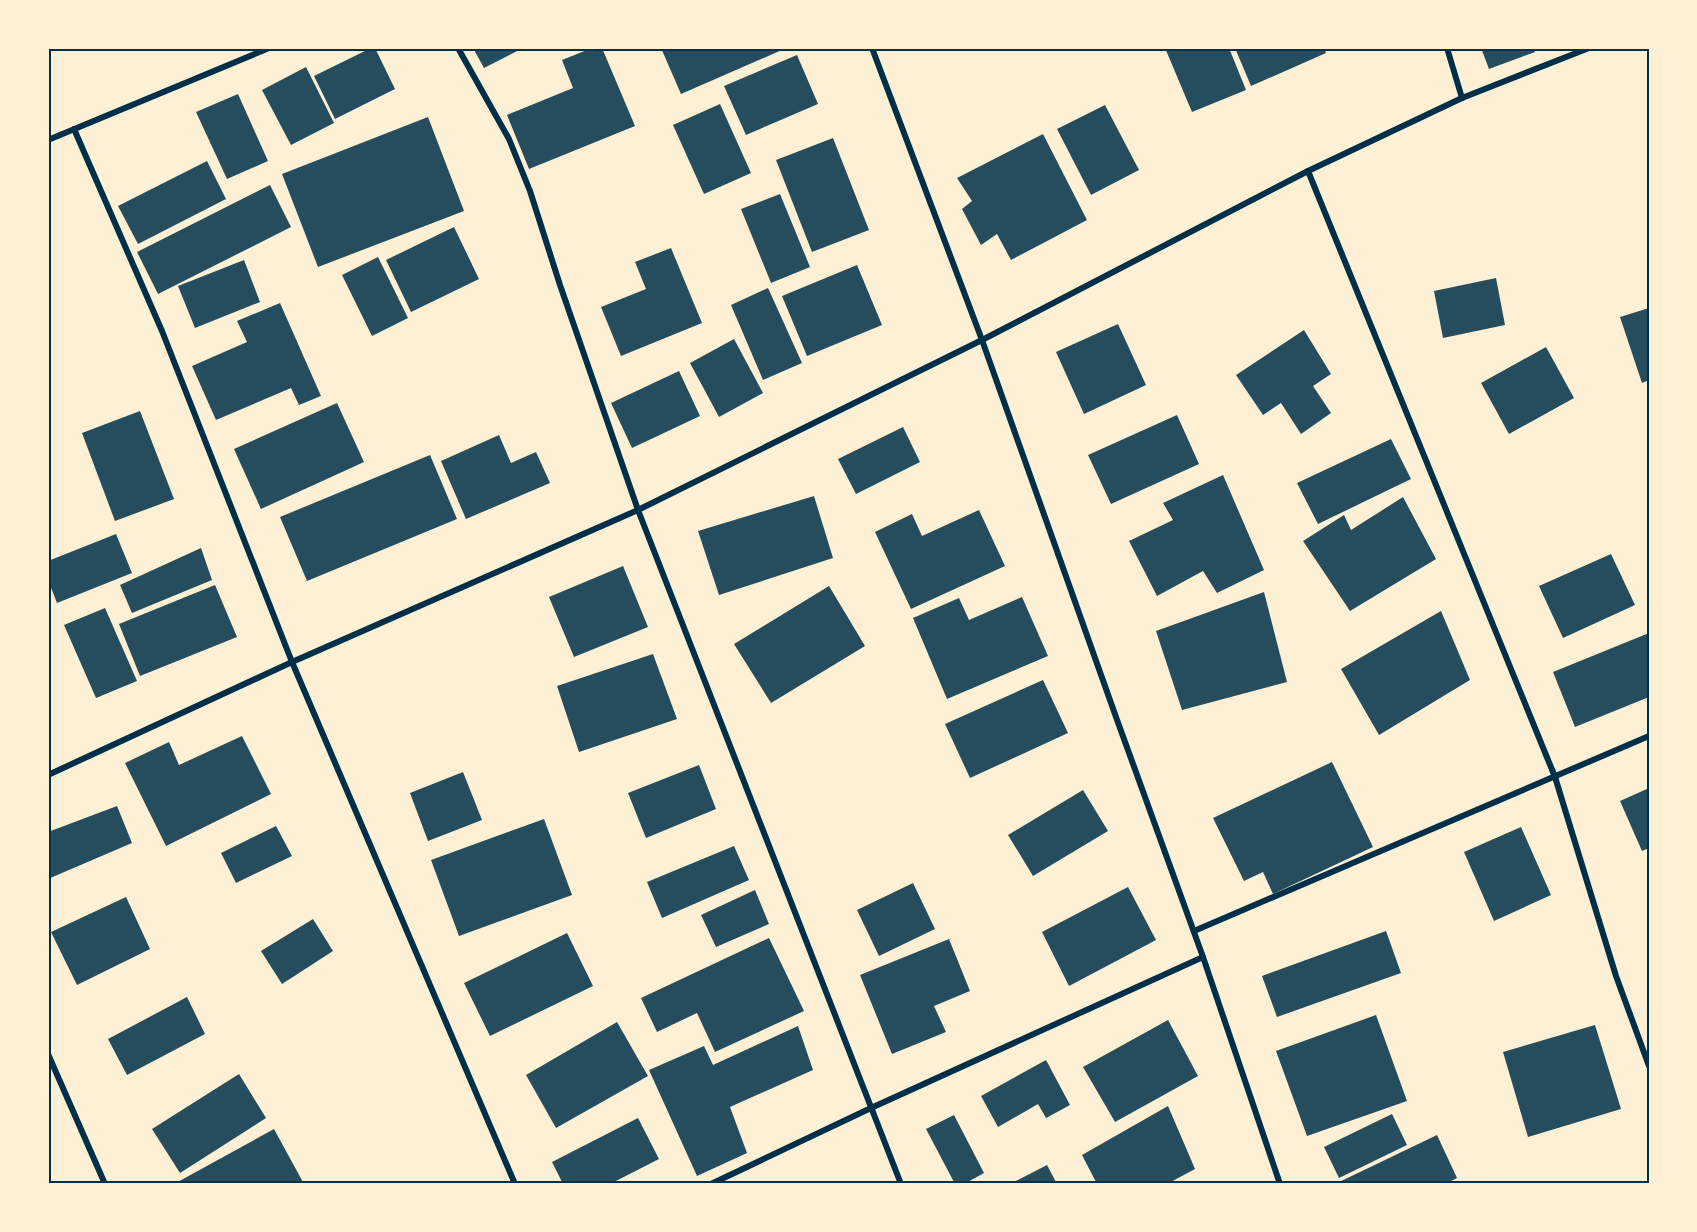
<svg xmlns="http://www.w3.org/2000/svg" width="1697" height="1232" viewBox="0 0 1697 1232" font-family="'Alegreya Sans',sans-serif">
  <rect width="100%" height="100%" fill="#fdf0d5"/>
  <g fill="#264d5e">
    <polygon points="371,48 375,48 395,89 335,119 314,76"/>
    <polygon points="473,48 523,48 484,68"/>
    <polygon points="592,48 602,48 635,126 529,169 507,115 573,88 562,60"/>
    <polygon points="661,48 781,48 782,50 681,94"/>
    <polygon points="1165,48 1229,48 1246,90 1192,112"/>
    <polygon points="1235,48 1324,48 1326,53 1251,86"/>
    <polygon points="1481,48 1533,48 1535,52 1489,69"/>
    <polygon points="797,55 818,104 746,135 724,86"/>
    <polygon points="306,67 334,123 291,145 262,90"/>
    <polygon points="238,94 268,161 227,179 196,112"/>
    <polygon points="720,104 751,173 704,194 673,125"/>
    <polygon points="1105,105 1139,170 1091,195 1057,129"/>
    <polygon points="428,117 464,211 318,267 282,174"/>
    <polygon points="1043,134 1087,220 1011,260 997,234 981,245 962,209 972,201 957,178"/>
    <polygon points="833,138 869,230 812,252 776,160"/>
    <polygon points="207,161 226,199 138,244 118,206"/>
    <polygon points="270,185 291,227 158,294 137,252"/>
    <polygon points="780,194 810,267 771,283 741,209"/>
    <polygon points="454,227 479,279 411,312 386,260"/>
    <polygon points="671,248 702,323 621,356 601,307 646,289 635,262"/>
    <polygon points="378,257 408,318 372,336 342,275"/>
    <polygon points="244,260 260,302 195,328 178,286"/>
    <polygon points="857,265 882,325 807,356 782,296"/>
    <polygon points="1496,278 1505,325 1443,338 1434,291"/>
    <polygon points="768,288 802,363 763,380 731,305"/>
    <polygon points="280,303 321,396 299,405 291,388 216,420 192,366 247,342 237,321"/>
    <polygon points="1649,308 1649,380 1642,383 1620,317"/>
    <polygon points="1118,324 1146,385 1084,414 1056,352"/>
    <polygon points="1304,330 1331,374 1313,386 1331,413 1301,434 1281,403 1263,415 1236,375"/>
    <polygon points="734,339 763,393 719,417 690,363"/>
    <polygon points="1546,347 1574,398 1509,434 1481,383"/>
    <polygon points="679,371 700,416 632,448 611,403"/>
    <polygon points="337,403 364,462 261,509 234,449"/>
    <polygon points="140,411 174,499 115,521 82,433"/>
    <polygon points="1177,415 1199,464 1111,504 1088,455"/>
    <polygon points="903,427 920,462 856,494 838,459"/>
    <polygon points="499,435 511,463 536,452 550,483 466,519 441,461"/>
    <polygon points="1391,439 1411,479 1318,524 1297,483"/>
    <polygon points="430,455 457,519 307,581 280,517"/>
    <polygon points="1223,475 1264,570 1217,593 1203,571 1157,596 1129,541 1173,520 1163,503"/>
    <polygon points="814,496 833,558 719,595 698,531"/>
    <polygon points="1403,497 1436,559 1350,611 1303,541 1344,515 1351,530"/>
    <polygon points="979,510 1005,566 911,609 875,532 912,514 922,536"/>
    <polygon points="116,534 132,573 57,603 48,580 48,561"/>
    <polygon points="201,548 212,580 132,613 120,585"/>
    <polygon points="1611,554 1635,605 1563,638 1539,586"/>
    <polygon points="623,566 648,627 574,657 549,597"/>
    <polygon points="215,585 237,637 140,676 119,624"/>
    <polygon points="829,586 865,646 771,703 734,644"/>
    <polygon points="1264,592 1287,682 1182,710 1156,631"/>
    <polygon points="1022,597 1048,656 947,699 913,618 959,598 969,620"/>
    <polygon points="105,608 137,681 96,698 64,625"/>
    <polygon points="1441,611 1470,680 1379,735 1341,669"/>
    <polygon points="1649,633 1649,697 1575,727 1553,672"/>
    <polygon points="653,654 677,719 579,752 557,686"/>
    <polygon points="1043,680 1068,733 970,778 945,724"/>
    <polygon points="242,736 271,794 166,846 125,763 169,742 179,765"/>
    <polygon points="1332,762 1373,847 1273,894 1263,872 1244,881 1213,818"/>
    <polygon points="699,765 716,809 646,838 628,793"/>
    <polygon points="463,772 482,820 428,841 410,793"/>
    <polygon points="1649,788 1649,848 1642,851 1620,801"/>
    <polygon points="1083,790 1108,831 1033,876 1008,835"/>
    <polygon points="117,806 132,843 48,879 48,832"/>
    <polygon points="544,819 572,895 459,936 431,860"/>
    <polygon points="276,826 292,856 236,883 221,853"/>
    <polygon points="1521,827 1551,895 1494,921 1464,852"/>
    <polygon points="734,846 749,880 662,918 647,882"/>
    <polygon points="913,883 935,929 879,956 857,910"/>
    <polygon points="1128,887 1156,940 1069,986 1042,932"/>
    <polygon points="755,890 769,924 716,947 701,915"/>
    <polygon points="126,897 150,949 77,985 51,932"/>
    <polygon points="313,919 333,951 282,984 261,951"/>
    <polygon points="1386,931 1401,973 1277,1017 1262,976"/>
    <polygon points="567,933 593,986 490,1036 464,983"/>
    <polygon points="769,938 804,1011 715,1052 697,1013 657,1032 641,998"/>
    <polygon points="949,939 970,991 934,1006 946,1032 892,1054 860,975"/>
    <polygon points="187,997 205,1034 127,1075 108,1039"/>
    <polygon points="1376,1015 1407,1101 1307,1136 1276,1051"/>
    <polygon points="1168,1020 1198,1076 1115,1122 1083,1067"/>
    <polygon points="617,1022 648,1076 556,1128 526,1075"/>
    <polygon points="1595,1025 1621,1109 1528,1137 1503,1052"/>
    <polygon points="798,1026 813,1070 730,1107 747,1153 697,1176 649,1070 704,1046 713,1065"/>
    <polygon points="1046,1060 1070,1105 1046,1118 1038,1104 998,1127 981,1096"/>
    <polygon points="239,1074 266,1118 180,1173 152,1129"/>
    <polygon points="1168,1106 1195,1169 1167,1184 1097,1184 1082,1155"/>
    <polygon points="1392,1114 1407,1145 1339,1178 1324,1147"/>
    <polygon points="954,1115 984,1173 964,1184 955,1184 926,1129"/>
    <polygon points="638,1118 659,1159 610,1184 563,1184 552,1162"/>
    <polygon points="274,1129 304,1184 174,1184"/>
    <polygon points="1437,1135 1457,1178 1445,1184 1335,1184"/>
    <polygon points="1047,1165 1057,1184 1010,1184"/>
  </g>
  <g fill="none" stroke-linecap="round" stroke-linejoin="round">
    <g stroke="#003049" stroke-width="6">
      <polyline points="458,48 509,139 530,191 560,285 638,510 901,1184"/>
      <polyline points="872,48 982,340 1116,717 1203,957 1280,1184"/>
      <polyline points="1447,48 1462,98"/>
      <polyline points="74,129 162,331 292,662 515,1184"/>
      <polyline points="48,140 269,48"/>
      <polyline points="1308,171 1555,777 1616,976 1649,1066"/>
      <polyline points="48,775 292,662 638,510 982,340 1308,171 1462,98 1589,48"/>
      <polyline points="1194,931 1649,736"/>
      <polyline points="48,1054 105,1184"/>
      <polyline points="711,1184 871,1108 1203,957"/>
    </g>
  </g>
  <rect width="1697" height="1232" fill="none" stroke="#fdf0d5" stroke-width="99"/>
  <rect x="50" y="50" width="1598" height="1132" fill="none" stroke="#003049" stroke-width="2"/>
</svg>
